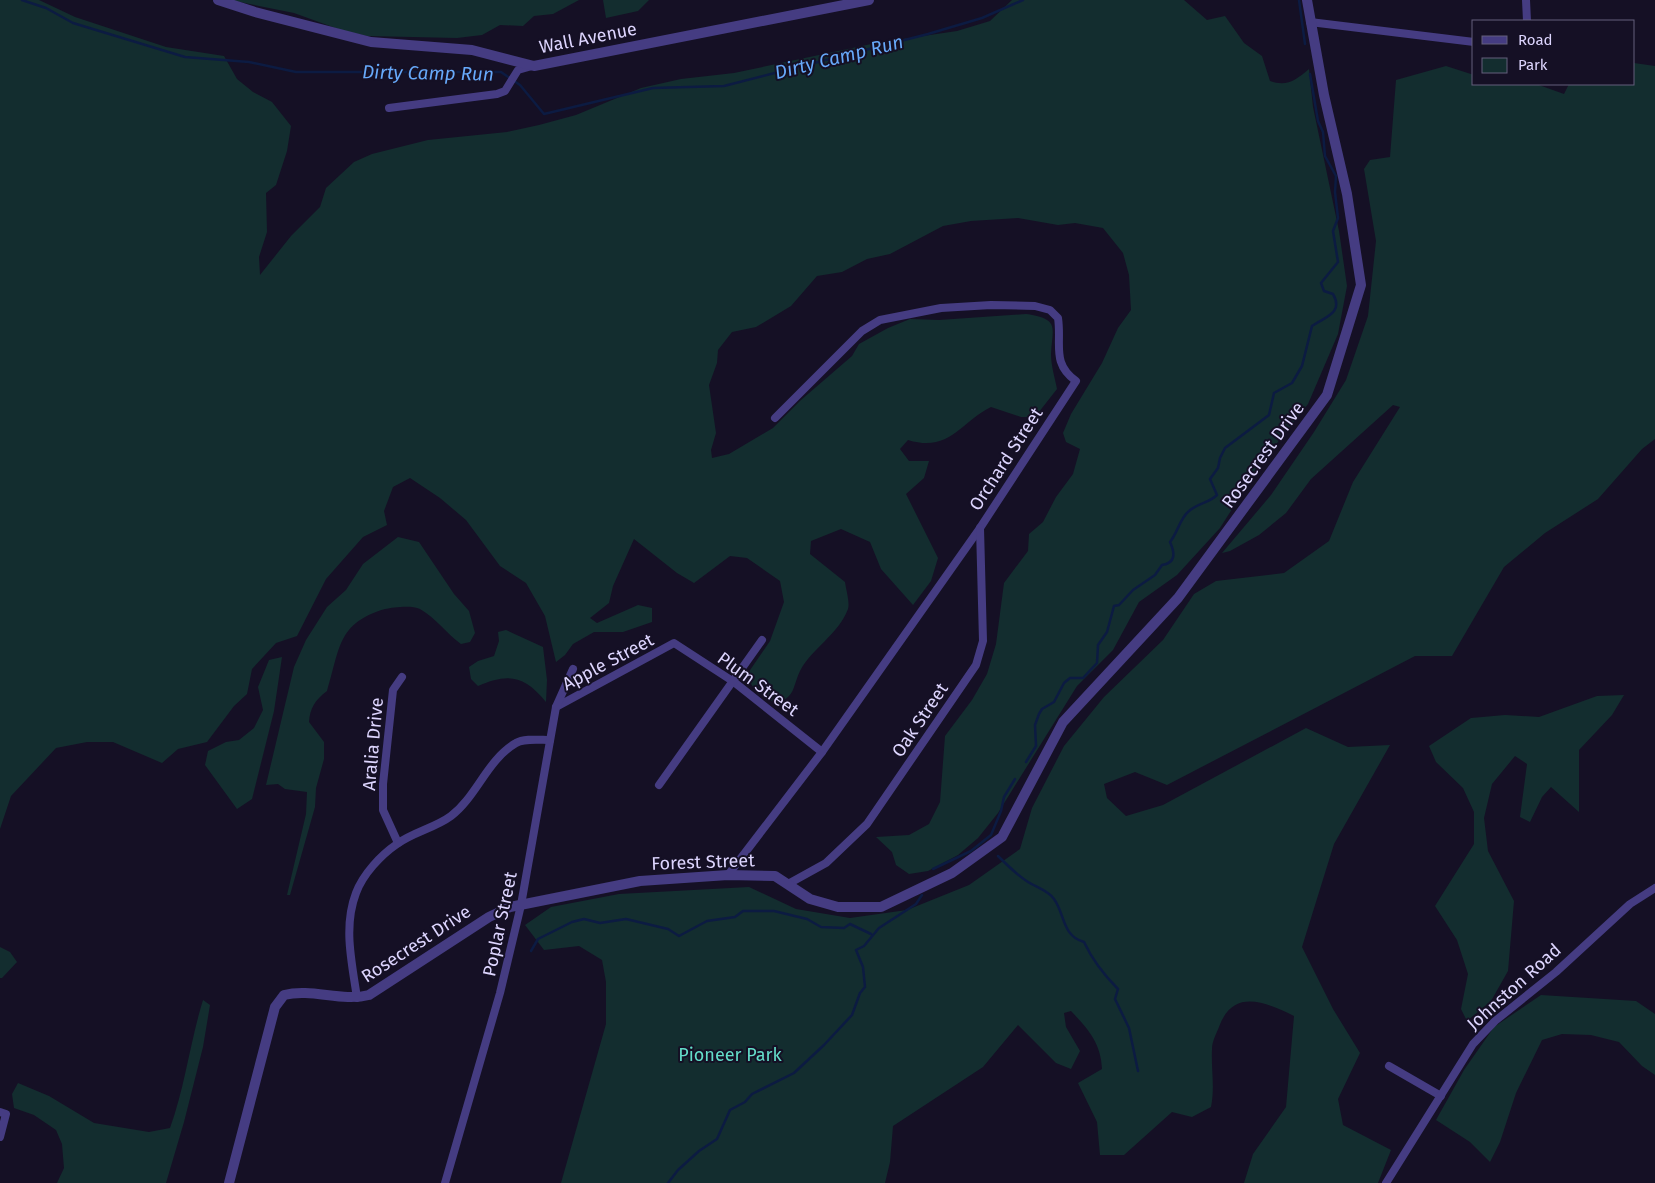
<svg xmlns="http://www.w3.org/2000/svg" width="1655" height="1183" viewBox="0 0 1655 1183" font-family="'Fira Sans',sans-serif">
  <rect width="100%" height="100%" fill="#151025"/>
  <g fill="#132d2f">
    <path d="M0 0H39L75 17 166 47 224 56 237 79 253 92 272 102 291 126 287 151 276 185 266 193 267 232 259 257 260 275 291 236 320 207 326 188 354 162 372 154 428 140 507 132 539 125 576 115 641 88 681 79 734 73 876 43 957 31 990 21 1012 0H1184L1207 20 1225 16 1244 43 1262 56 1270 81C1287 87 1296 80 1309 69L1313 107 1339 231 1347 286 1338 334 1308 404 1262 462 1220 528 1177 575 1139 602 1113 650 1077 686 998 813 978 838 958 855 928 871 909 874 896 865 892 852 876 837 909 835 929 824 940 802 945 736 972 700 987 674 996 644 1004 583 1028 551 1029 534 1043 522 1056 497 1073 474 1080 449 1066 442 1063 433 1071 414 1102 363 1118 328 1131 310 1129 275 1123 253 1103 228 1075 223 1058 225 1018 218 971 221 943 226 890 254 867 259 842 272 817 276 791 306 756 327 732 332 718 350 717 363 709 385 716 433 711 450 712 458 729 454 773 428 801 400 852 356 859 344 888 328 910 319 939 320 1026 314C1061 319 1052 328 1051 354 1051 366 1055 378 1057 389L1035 417H1021L991 407C960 422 950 453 908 440L900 449 909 461H929L924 478 906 494 938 558 931 581 913 605 881 569 870 542 841 529 811 541 810 554 845 582C846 590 850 602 848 609 838 635 812 648 800 671 792 688 796 696 776 704L755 690 746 676 770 641 784 602 780 581 747 558 730 556 694 583 677 573 634 539 613 586 609 603 590 618 597 623 638 605 652 608V622L623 632H594L573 644 565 655 556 662 545 616 526 583 500 566 466 520 440 498 410 478 393 487 384 511 387 525 363 537 326 579 297 636 276 643 252 669 247 694 234 706 207 742 178 749 162 763 113 742H87L56 748 11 796 0 829Z"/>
    <polygon points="230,0 579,0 553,14 534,16 523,26 500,25 482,35 457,38 367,36 341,30 294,13"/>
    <polygon points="603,0 649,0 638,11 606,18"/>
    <path d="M1634 63 1655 66V439L1642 449 1598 499 1545 533 1504 567 1452 656H1415L1167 785 1135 772 1104 784 1107 798 1126 816 1163 805 1306 728 1348 747 1390 745 1334 844 1302 947 1333 1009 1360 1053 1338 1099 1343 1125 1391 1150 1378 1183H1244L1253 1154 1286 1107 1294 1016C1265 1002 1233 988 1219 1027 1216 1034 1212 1042 1212 1049 1211 1069 1215 1087 1211 1107L1192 1117 1172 1112 1124 1155H1100L1097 1122 1078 1083 1102 1069C1101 1043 1088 1029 1071 1011L1064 1013 1066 1027 1080 1051 1071 1069 1056 1063 1018 1025 983 1067 893 1126 890 1162 885 1183H561L606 1024V982L602 960 579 946 544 950 525 925 551 907 619 894 749 887 796 909 850 918 907 910 969 885 1020 849 1032 808 1064 746 1104 697 1163 640 1194 594 1216 581 1284 573 1329 541 1353 482 1400 407 1393 405 1311 479 1286 513 1259 535 1230 551 1222 553 1271 495 1314 432 1346 380 1368 316 1376 241 1364 169 1370 160 1390 157 1396 80 1446 66 1474 75V84H1536L1564 94 1569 84H1634Z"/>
    <path d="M398 537 419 542 454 594 469 611 475 633 470 642 461 644C446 633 436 618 420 609 412 605 394 607 385 609 337 623 340 649 327 691 315 700 310 708 309 722L324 742V759L316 788 315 807 290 895H287L306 814 307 792 285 789 278 784 266 785 294 667 306 640 327 607 346 590 363 564Z"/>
    <path d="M506 630 543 647 547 680 546 702C524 675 508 673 478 686L471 679 469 667 478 661 494 656 499 641 498 632Z"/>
    <polygon points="282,657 274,711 252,799 237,809 205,765 208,751 226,742 239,740 254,728 263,710 258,687 269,660"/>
    <polygon points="1624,695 1612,715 1579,750 1579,812 1551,787 1542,797 1530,822 1520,817 1527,764 1515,756 1492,784 1484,818 1488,851 1514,901 1508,971 1491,1001 1467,1021 1461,1009 1468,974 1457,940 1435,906 1474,844 1474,812 1463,788 1436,762 1429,746 1471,718 1505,715 1539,717 1597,696"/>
    <polygon points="0,947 10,952 17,962 2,978 0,978"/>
    <polygon points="1541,995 1636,1001 1655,1014 1655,1075 1642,1066 1619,1042 1591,1035 1562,1034 1542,1040 1516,1093 1500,1142 1490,1162 1470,1142 1436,1120 1464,1070 1494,1027"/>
    <path d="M203 1000 210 1005 203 1047 184 1122 166 1183H57L64 1168 62 1144 56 1130 34 1115 14 1108 12 1094 18 1083 49 1096 94 1123 149 1132 170 1128C185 1087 190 1042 203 1000Z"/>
  </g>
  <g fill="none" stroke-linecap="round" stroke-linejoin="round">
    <g stroke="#0c1b42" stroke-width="2.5">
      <polyline points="22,0 46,8 73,23 185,57 249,62 296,72 501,72 520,85 544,114 653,88 724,86 928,34 982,18 1023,0"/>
      <polyline points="1299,0 1305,44"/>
      <path d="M1026 762 1036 746 1035 725 1039 714 1042 709 1054 702 1064 683 1070 678H1083L1097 663 1098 645 1107 632 1114 606 1119 605 1133 590 1155 575 1162 565C1176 563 1175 553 1170 542 1178 532 1180 518 1189 511 1198 503 1209 503 1217 495L1210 479 1218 468 1220 458 1225 448 1269 415 1274 393 1292 383 1302 366 1312 326C1325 317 1344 313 1333 294L1324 291 1321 283 1338 262 1333 231 1338 218 1335 192 1336 176 1325 156 1323 132 1318 121 1310 74"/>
      <path d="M998 856C1007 865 1017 875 1028 882 1036 887 1049 891 1054 899 1065 914 1062 936 1084 942 1092 959 1105 976 1118 989L1115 999 1129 1028 1138 1071"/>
      <polyline points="933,869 971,851 991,835 1001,811 1004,797 1015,779"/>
      <polyline points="531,951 538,939 572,922 584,919 600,923 626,919 668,929 679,936 707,921 735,917 743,911 774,911 807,919 821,927 844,928 850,924 871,934"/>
      <polyline points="668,1183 678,1170 699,1151 717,1139 730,1110 745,1102 752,1094 794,1073 824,1045 852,1015 860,993 865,987 863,967 856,950 864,946 879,928 916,904 922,895"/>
    </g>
    <g stroke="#453c82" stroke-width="8">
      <polyline points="1526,0 1527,21"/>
      <polyline points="1310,22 1474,42"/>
      <polyline points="389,108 497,94 505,91 518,70 532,66"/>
      <polyline points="556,707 674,643 734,682 822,752"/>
      <polyline points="659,785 762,640"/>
      <polyline points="398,843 383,810 383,784 393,690 402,677"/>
      <path d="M728 875 822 752 980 528 1076 381C1051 363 1062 344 1058 318L1050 310 1035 306 991 305 941 308 880 320 862 331 775 418"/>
      <polyline points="788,884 826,863 867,824 976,665 983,641 980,528"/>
      <path d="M357 998C352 963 343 927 356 893 363 874 381 855 397 844 413 832 435 828 451 816 477 796 487 760 516 743 524 738 540 740 550 740"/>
      <polyline points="1389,1066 1441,1096"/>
      <polyline points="0,1112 6,1114 0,1137"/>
      <polyline points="445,1183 500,993 521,905 556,707 573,669"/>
      <polyline points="1386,1183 1473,1044 1495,1021 1556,972 1630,904 1655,888"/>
    </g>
    <g stroke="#453c82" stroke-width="10">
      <polyline points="218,0 255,12 371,42 472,50 534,66 869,0"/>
      <path d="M229 1183 275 1007 284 995C312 988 341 1002 369 995L489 917 510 907 640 881 728 875 775 876 810 899 838 907H881L952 873 1002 837 1063 722 1178 598 1327 395 1361 285 1347 194 1324 95 1307 0"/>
    </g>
  </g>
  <g text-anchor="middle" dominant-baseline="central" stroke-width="4" stroke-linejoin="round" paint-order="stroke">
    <g font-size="18" fill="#ddd5fe" stroke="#151025">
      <text transform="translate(588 38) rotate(-11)">Wall Avenue</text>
      <text transform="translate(1263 455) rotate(-54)">Rosecrest Drive</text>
      <text transform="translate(1006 459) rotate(-57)">Orchard Street</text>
      <text transform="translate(608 662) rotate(-28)">Apple Street</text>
      <text transform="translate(758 684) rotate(36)">Plum Street</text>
      <text transform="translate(920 720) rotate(-56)">Oak Street</text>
      <text transform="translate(373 744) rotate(-85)">Aralia Drive</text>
      <text transform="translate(703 862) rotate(-2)">Forest Street</text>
      <text transform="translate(500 924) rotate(-78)">Poplar Street</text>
      <text transform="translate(416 944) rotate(-33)">Rosecrest Drive</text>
      <text transform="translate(1514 987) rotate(-42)">Johnston Road</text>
    </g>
    <g font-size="18" fill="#63dcc8" stroke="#151025">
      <text x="730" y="1055">Pioneer Park</text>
    </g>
    <g font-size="19" font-style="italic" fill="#67a9fa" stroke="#151025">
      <text transform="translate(839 57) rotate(-14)">Dirty Camp Run</text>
      <text transform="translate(428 73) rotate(1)">Dirty Camp Run</text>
    </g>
  </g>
  <rect x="1472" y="20" width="162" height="65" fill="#151025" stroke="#655f7c"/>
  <rect x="1482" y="36" width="25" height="8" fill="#453c82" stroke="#655f7c"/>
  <text x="1518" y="45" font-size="15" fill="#ddd5fe">Road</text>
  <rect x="1482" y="58" width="25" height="15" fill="#132d2f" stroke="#655f7c"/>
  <text x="1518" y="70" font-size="15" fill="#ddd5fe">Park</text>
</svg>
